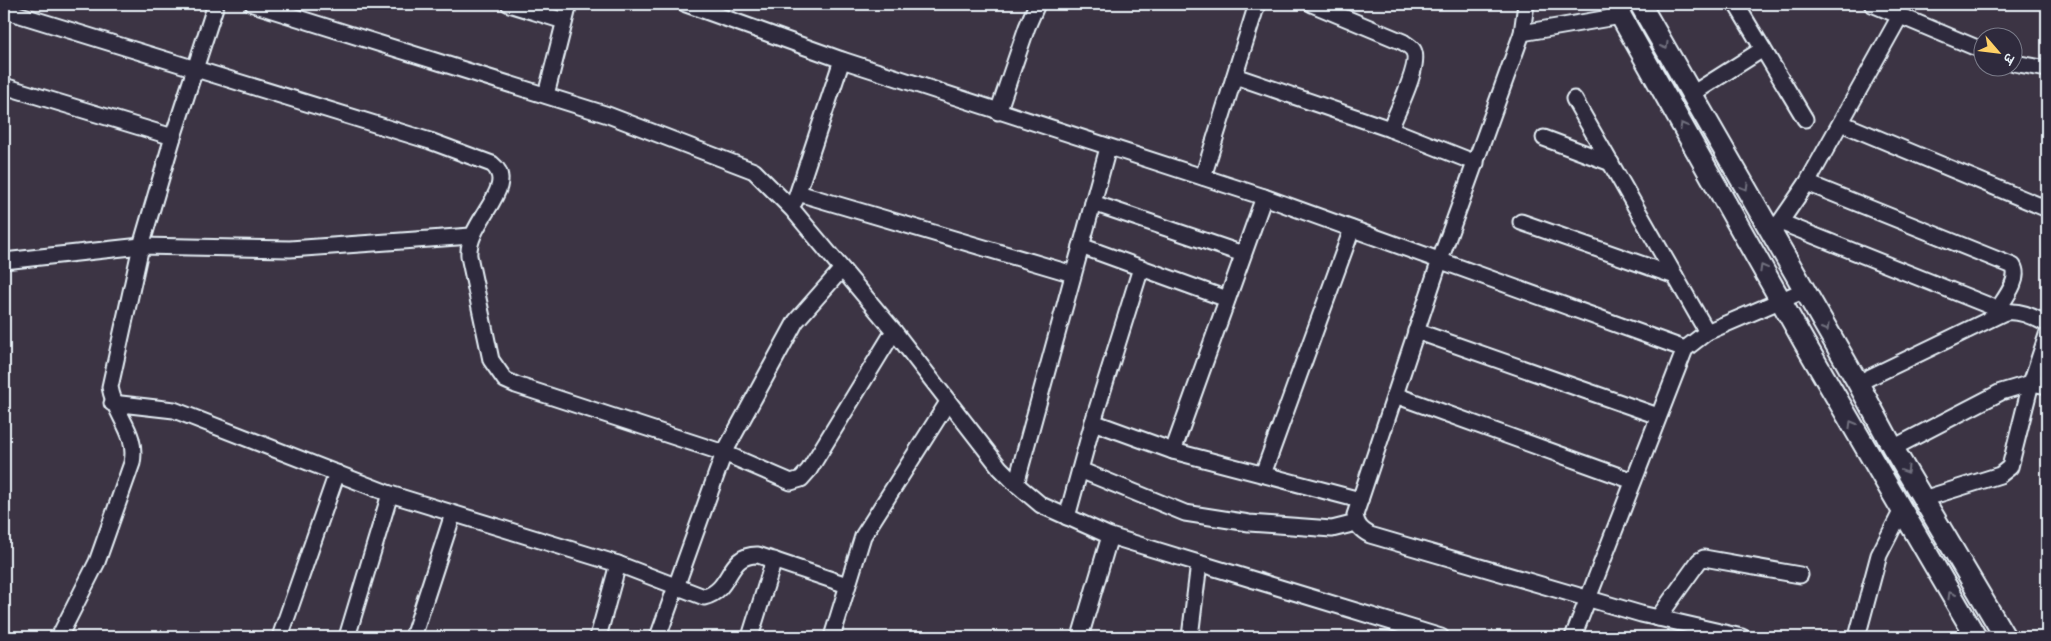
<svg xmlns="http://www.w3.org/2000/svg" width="2051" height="641" viewBox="0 0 2051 641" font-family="Kalam,'Playpen Sans Deva',sans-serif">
  <rect width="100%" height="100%" fill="#3c3444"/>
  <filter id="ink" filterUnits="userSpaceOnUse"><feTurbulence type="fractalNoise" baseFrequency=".02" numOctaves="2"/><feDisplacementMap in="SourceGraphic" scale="10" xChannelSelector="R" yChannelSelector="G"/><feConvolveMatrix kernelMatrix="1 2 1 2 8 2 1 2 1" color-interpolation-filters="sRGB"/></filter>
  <g filter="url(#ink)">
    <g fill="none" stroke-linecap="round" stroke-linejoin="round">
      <defs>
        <g id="minor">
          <polyline points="253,4 608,115 754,171 792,209 894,331 1000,468 1016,484 1041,505 1110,536 1441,637"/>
          <polyline points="509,4 564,21"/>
          <polyline points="686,4 842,60 1264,197 1685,349"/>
          <path d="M1312 4 1403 42C1406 44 1411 47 1413 50 1422 63 1396 114 1390 129"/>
          <path d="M1526 4 1522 33 1440 260 1355 515C1357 526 1361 530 1370 535L1641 614 1742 637"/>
          <polyline points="1736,4 1805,119"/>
          <polyline points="1872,4 1984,51"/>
          <path d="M4 10 430 141 492 164C520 186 466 222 469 256L491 360 505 380 516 385 724 453 791 482 801 479 809 470 894 331"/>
          <polyline points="1522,33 1621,16"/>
          <polyline points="2014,63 2047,69"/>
          <polyline points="1235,76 1390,129 1476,163"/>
          <polyline points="4,86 173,137"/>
          <polyline points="1692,94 1763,49"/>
          <polyline points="546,95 569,4"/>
          <polyline points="1574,99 1707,332"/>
          <polyline points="998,112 1027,27 1037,4"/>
          <polyline points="1841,123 2045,208"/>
          <polyline points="1544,138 1611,163"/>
          <polyline points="1203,177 1257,4"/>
          <path d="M1807 183 2013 266C2021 279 2005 298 1998 309"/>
          <polyline points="798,193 1073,274"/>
          <polyline points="795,201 842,60"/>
          <polyline points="1093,203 1243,254"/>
          <polyline points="1521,222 1675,276"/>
          <polyline points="1780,222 2005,312"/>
          <polyline points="1772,234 1807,183 1900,16"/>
          <polyline points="1081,246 1227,299"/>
          <polyline points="4,261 141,246 290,249 471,236"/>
          <polyline points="1416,331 1658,416"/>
          <path d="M1858 383 2005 312C2021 310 2033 317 2047 324"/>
          <polyline points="1395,395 1633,481"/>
          <path d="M112 403 174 410 390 494 618 564 704 597C733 590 726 554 758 555L847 585"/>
          <polyline points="1093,422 1173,451 1360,500"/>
          <polyline points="1893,448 2001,392 2031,383 2047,386"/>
          <polyline points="1173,451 1264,197"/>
          <polyline points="1080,470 1185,513 1249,523 1332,529 1356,523"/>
          <polyline points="1263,474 1352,229"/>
          <polyline points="1016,484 1108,148"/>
          <polyline points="1923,499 2000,475 2010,467 2031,383 2047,335"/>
          <polyline points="1067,517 1093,422 1141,268"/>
          <polyline points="1658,618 1699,561 1704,558 1800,575"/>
          <path d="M59 637 97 562 132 463C138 432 115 417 110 387L141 246 173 137 216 4"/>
          <polyline points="280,637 337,473"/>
          <polyline points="347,637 390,494"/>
          <polyline points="413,637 453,514"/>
          <polyline points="598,637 618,564"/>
          <polyline points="658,637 724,453 796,321 841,270"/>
          <polyline points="750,637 774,560"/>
          <polyline points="832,637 863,536 948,402"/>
          <polyline points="1080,637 1110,536"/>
          <polyline points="1190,637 1199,563"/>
          <polyline points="1573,637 1685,349 1707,332 1805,290"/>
          <polyline points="1857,637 1879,555 1902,510"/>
        </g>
        <g id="major">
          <polyline points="1614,4 1804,342 1976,637"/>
          <polyline points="1640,4 1858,383 1893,448 2005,637"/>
        </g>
      </defs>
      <use href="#minor" stroke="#e8f1f8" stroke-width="19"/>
      <use href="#major" stroke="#e8f1f8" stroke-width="24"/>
      <use href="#minor" stroke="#2f2a3d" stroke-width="15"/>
      <use href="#major" stroke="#2f2a3d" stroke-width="20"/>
    </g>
    <defs><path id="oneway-chevron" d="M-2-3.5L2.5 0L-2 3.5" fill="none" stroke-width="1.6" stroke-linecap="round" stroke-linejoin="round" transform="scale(1.25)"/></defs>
    <g stroke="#70707e">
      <use href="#oneway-chevron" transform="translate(1665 46) rotate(60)"/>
      <use href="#oneway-chevron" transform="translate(1683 126) rotate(-119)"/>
      <use href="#oneway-chevron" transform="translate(1745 187) rotate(60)"/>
      <use href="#oneway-chevron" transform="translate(1763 268) rotate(-119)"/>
      <use href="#oneway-chevron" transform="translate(1826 328) rotate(60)"/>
      <use href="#oneway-chevron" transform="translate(1852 424) rotate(-120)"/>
      <use href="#oneway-chevron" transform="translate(1906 470) rotate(59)"/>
      <use href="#oneway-chevron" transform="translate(1951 595) rotate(-120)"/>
    </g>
  </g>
  <rect width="2051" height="641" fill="none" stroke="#2f2a3d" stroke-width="20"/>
  <rect x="10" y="10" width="2031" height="621" fill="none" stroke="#e8f1f8" stroke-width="2" filter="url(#ink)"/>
  <g transform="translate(1998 52) rotate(118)"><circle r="24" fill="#2f2a3d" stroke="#797a88"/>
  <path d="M0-4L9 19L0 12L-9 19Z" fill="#ffd166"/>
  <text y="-8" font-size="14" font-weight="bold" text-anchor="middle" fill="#e8f1f8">उ</text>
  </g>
</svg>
